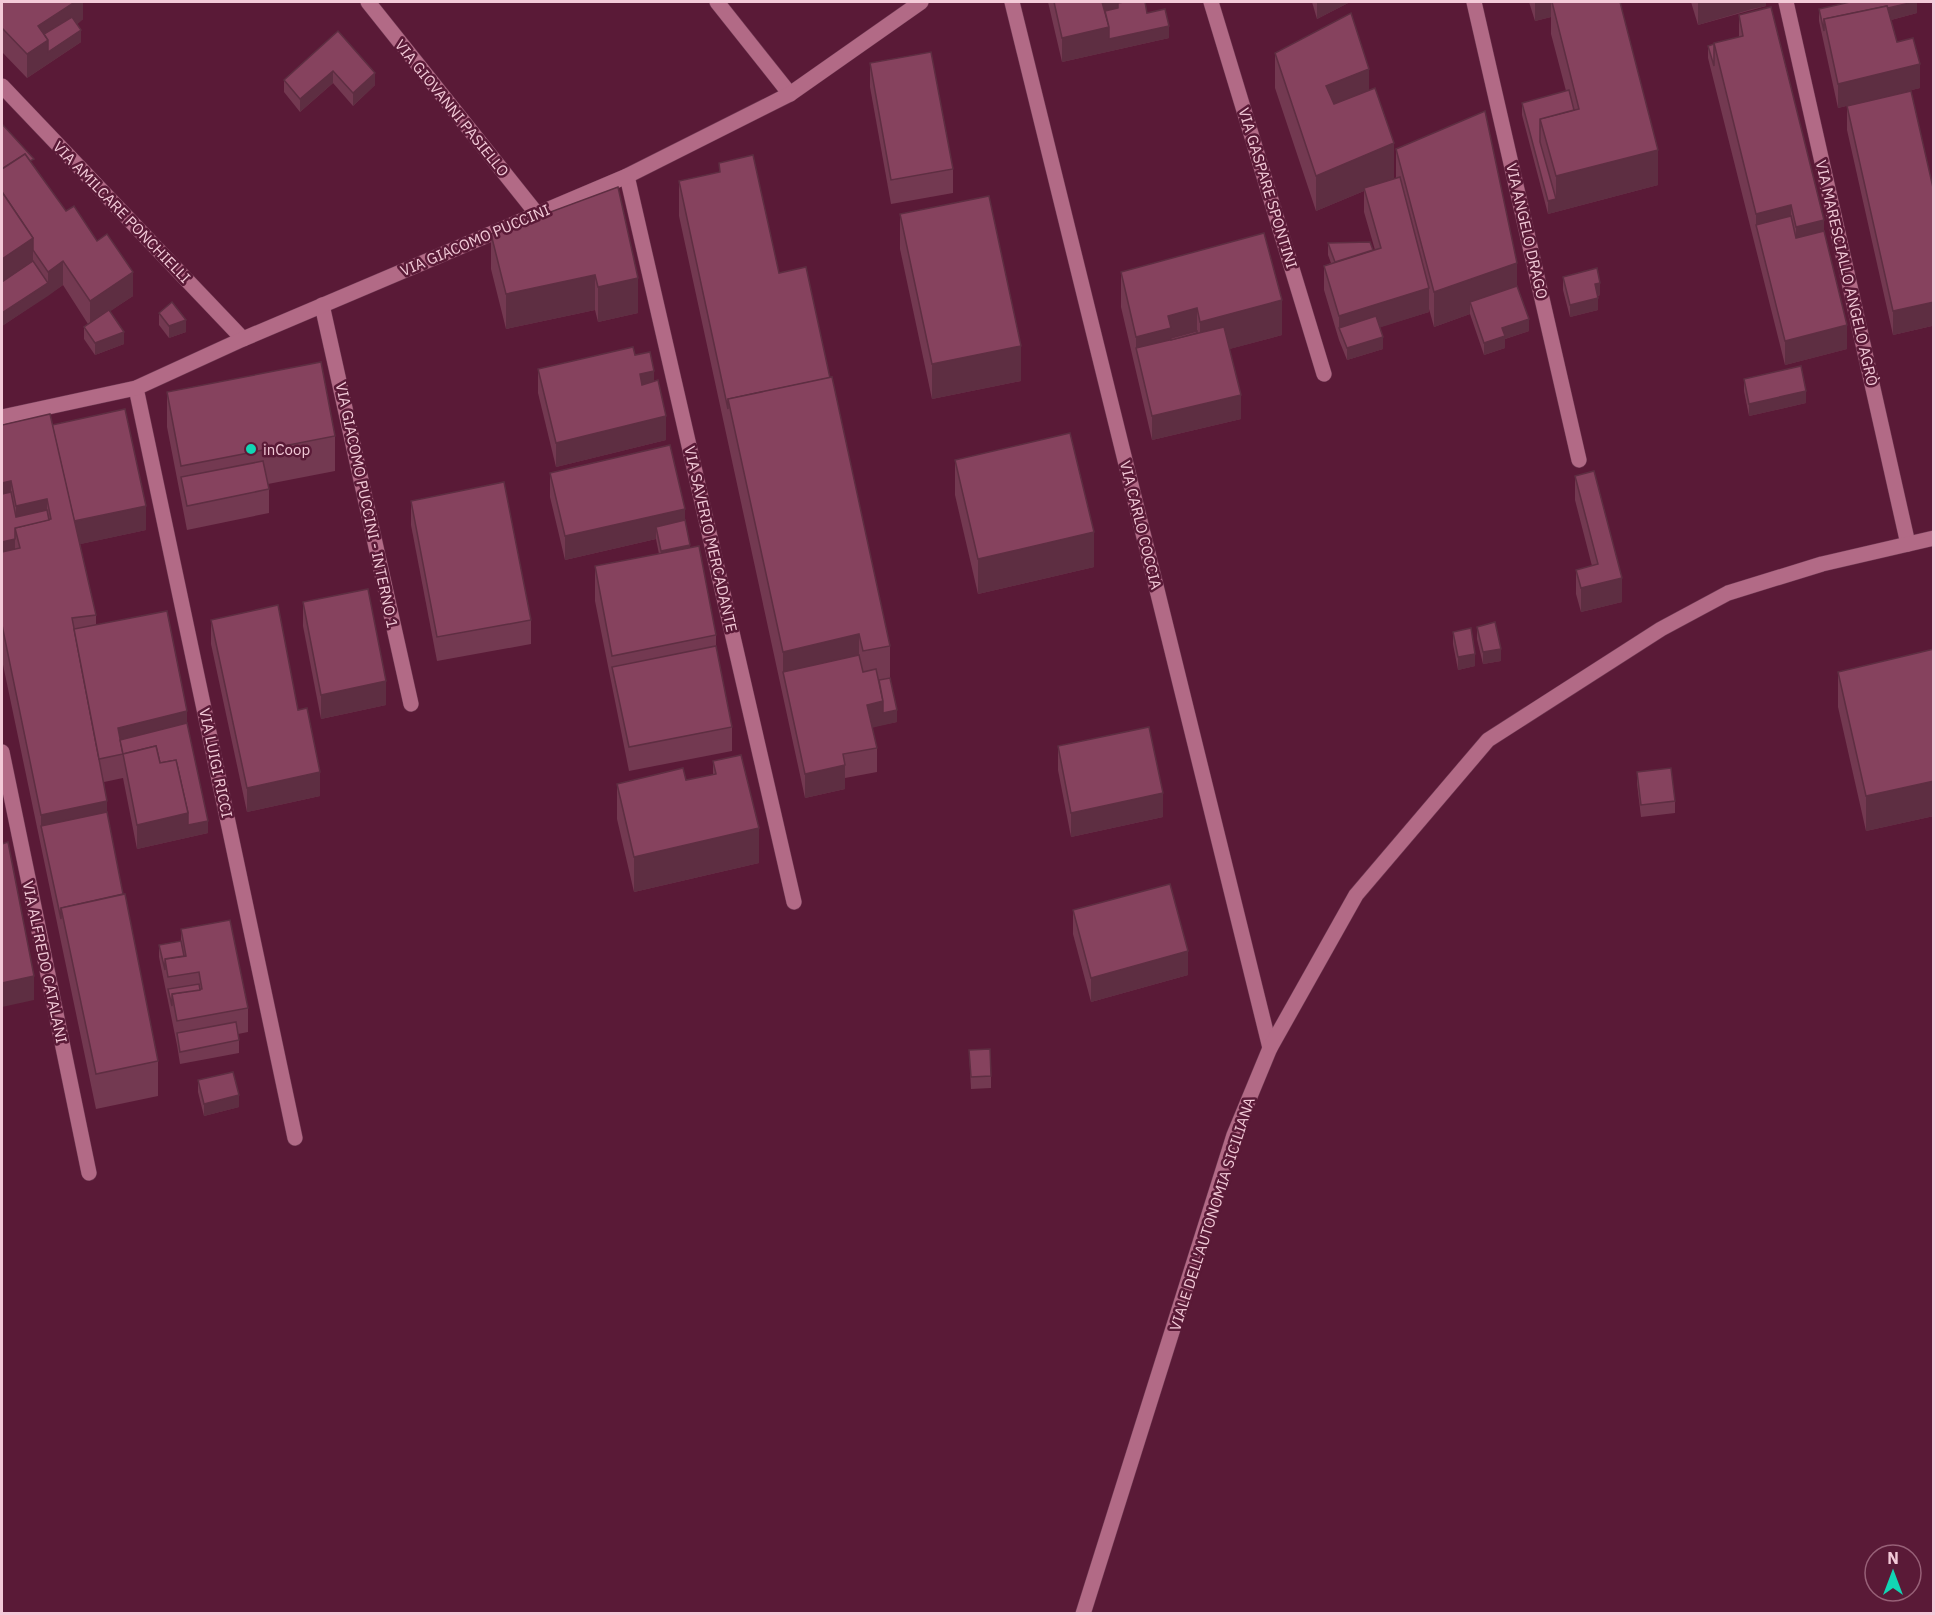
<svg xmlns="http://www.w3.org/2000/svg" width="1935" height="1615" viewBox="0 0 1935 1615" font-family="'IBM Plex Sans',sans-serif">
  <rect width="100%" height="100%" fill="#5a1a37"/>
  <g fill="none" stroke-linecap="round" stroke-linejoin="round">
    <defs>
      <g id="minor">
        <polyline points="368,2 537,214"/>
        <polyline points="717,2 790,94"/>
        <polyline points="1012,2 1270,1048"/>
        <polyline points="1211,2 1324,374"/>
        <polyline points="1474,2 1579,460"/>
        <polyline points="1786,2 1908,544"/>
        <polyline points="2,86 243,339"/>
        <polyline points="627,176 794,902"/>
        <polyline points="322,305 411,704"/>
        <polyline points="136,388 295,1138"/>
        <polyline points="2,417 136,388 243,339 627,176 790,94 921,2"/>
        <polyline points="2,752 89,1173"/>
        <polyline points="1083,1614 1234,1135 1270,1048 1356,895 1488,740 1661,629 1728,593 1822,564 1934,538"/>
      </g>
    </defs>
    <use href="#minor" stroke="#6f3952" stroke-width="16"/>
    <use href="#minor" stroke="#b26a86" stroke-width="15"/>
  </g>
  <g fill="#733951">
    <polygon points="2,2 83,2 83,19 77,24 81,42 27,78 2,52"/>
    <polygon points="1048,2 1118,2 1118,3 1147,13 1169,38 1062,62"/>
    <polygon points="1312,2 1350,2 1317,19"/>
    <polygon points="1529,2 1620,2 1658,185 1548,214 1522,115 1522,103 1566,91 1551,34 1551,17 1535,21"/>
    <polygon points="1691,2 1766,2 1766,6 1698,25"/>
    <polygon points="1917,2 1917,13 1891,20 1897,42 1920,88 1838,108 1819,21 1819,9"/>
    <polygon points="1739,15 1824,231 1847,349 1785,365 1708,58 1708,46 1739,37"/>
    <polygon points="338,31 375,85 353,106 333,83 300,112 284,92 284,80"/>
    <polygon points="1275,53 1369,90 1394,178 1385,182 1396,178 1396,149 1517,286 1529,331 1505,339 1505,348 1484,355 1470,314 1434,327 1429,309 1429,312 1380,327 1383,349 1347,360 1339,340 1324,290 1324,266 1331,263 1328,255 1328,243 1373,250 1375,250 1364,212 1364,191 1316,211 1275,88"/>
    <polygon points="870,63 953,169 953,193 891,204 870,87"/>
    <polygon points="1847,106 1934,192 1934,332 1932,326 1893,335 1847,130"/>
    <polygon points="719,163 779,273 890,646 890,678 897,722 872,727 877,748 877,772 845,778 845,789 805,798 679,216 679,181 719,172"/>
    <polygon points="34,166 66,211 133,296 110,311 124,344 95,355 84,339 84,327 88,324 63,285 2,326"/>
    <polygon points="618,187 638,313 598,322 595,310 506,329 491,269 491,234"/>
    <polygon points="900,214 1021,381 932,399 900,249"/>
    <polygon points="1121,272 1282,335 1229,349 1241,419 1152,440 1121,307"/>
    <polygon points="1563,277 1600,295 1598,296 1598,310 1570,317 1563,290"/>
    <polygon points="159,313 186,332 169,338 159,325"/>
    <polygon points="635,355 654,381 666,440 556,467 538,393 538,369"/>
    <polygon points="1744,379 1806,403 1749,416 1744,391"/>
    <polygon points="167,392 335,436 335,471 268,484 269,489 269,513 187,530 167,427"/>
    <polygon points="2,425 52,425 146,530 80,544 96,615 96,624 187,723 208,833 137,849 123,778 104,782 107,812 123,894 158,1061 158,1096 96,1109 2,660"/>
    <polygon points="955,460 1094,567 978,594 955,495"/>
    <polygon points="550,473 685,520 690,548 716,635 716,646 732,727 732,751 629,771 595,601 595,566 659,554 656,539 565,560 550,497"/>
    <polygon points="1575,476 1622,602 1581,612 1576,594 1576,570 1592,566 1575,500"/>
    <polygon points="411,501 531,620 531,644 437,661 411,525"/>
    <polygon points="303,602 386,705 321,719 303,626"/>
    <polygon points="211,620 298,710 320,796 247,812 211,644"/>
    <polygon points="1477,627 1501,661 1483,664 1477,639"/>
    <polygon points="1453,632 1475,666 1458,670 1453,644"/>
    <polygon points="1934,649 1934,816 1866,831 1838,707 1838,672"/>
    <polygon points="1058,746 1163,817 1071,837 1058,770"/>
    <polygon points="713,761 759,863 634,892 617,819 617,784 686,780 713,775"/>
    <polygon points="1637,772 1675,801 1675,813 1641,817 1637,784"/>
    <polygon points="1073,910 1188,975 1091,1002 1073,934"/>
    <polygon points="181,929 248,1008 248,1032 238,1034 239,1040 239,1053 180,1064 177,1045 159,957 159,945 181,941"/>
    <polygon points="969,1050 991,1076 991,1088 971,1089"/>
    <polygon points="198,1080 239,1107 204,1116 198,1092"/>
  </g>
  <g fill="#5e2e42">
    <polygon points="75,2 83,2 83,19 72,29 81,30 81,42 27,78 27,54 38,26"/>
    <polygon points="1102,2 1118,2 1118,21 1105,24"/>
    <polygon points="1317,2 1350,2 1317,19"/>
    <polygon points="1535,2 1551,2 1551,17 1535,21"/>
    <polygon points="1698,2 1752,2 1752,9 1698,25"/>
    <polygon points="1752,2 1766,2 1766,6 1752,9"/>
    <polygon points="1914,2 1917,2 1917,13 1887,21 1886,9"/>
    <polygon points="1169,26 1169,38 1062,62 1062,38 1109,27"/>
    <polygon points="1920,64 1920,88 1838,108 1838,84"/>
    <polygon points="1369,69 1369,104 1331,119 1326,86"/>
    <polygon points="333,71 333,83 300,112 300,99"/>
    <polygon points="375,73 375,85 353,106 353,93"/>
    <polygon points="1394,143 1394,178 1365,190 1364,188 1364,191 1316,211 1316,176"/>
    <polygon points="1658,150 1658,185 1548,214 1548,201 1556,199 1556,176"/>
    <polygon points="1791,205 1791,240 1756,225 1756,214"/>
    <polygon points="1824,220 1824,255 1796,262 1796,227"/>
    <polygon points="33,238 33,273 2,294 2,259"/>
    <polygon points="63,261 63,285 48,296 48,272"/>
    <polygon points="1517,263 1517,298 1470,302 1470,314 1434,327 1434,292"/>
    <polygon points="133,272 133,296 90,325 90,301"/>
    <polygon points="595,275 595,310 506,329 506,294"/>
    <polygon points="638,278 638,313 598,322 598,287"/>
    <polygon points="48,283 48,296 2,326 2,313"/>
    <polygon points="1600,283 1600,295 1595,296 1595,284"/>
    <polygon points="1429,288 1429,312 1344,339 1339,328 1339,340 1339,316"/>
    <polygon points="1598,298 1598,310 1570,317 1570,305"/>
    <polygon points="1282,300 1282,335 1200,357 1136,348 1136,337 1168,316 1197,308 1197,343 1200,344 1200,322"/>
    <polygon points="1934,302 1934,319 1932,314 1932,326 1893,335 1893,311"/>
    <polygon points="1529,319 1529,331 1505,339 1505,348 1484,355 1484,343 1502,328"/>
    <polygon points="186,320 186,332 169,338 169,326"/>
    <polygon points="1847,325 1847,349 1785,365 1785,341"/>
    <polygon points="124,332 124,344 95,355 95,343"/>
    <polygon points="1383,337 1383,349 1347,360 1347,348"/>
    <polygon points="1021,346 1021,381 932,399 932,364"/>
    <polygon points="654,371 654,395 640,398 640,374"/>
    <polygon points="1806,391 1806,403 1749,416 1749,404"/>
    <polygon points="1241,395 1241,419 1152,440 1152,416"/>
    <polygon points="666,416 666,440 556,467 556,443"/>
    <polygon points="11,481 11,516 2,518 2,483"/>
    <polygon points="47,499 47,531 20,548 16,533 16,506"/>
    <polygon points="146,506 146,530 72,546 72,522"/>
    <polygon points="685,509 685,533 656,527 656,539 565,560 565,536"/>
    <polygon points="1094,532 1094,567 978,594 978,559"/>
    <polygon points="15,539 15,563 2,566 2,542"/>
    <polygon points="690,545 690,557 661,563 661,551"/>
    <polygon points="1622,578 1622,602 1581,612 1581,588"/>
    <polygon points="859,634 859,679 783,672 783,696 783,652"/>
    <polygon points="1501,649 1501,661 1483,664 1483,652"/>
    <polygon points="1475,654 1475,666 1458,670 1458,657"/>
    <polygon points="386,681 386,705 321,719 321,695"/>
    <polygon points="883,701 897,710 897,722 867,729 867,705"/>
    <polygon points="187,711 187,735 120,752 118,728"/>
    <polygon points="845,765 845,789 805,798 805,774"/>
    <polygon points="320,772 320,796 247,812 247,788"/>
    <polygon points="1934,781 1934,816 1866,831 1866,796"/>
    <polygon points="1163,793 1163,817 1071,837 1071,813"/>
    <polygon points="107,801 107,836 41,826 41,815"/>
    <polygon points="188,813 208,821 208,833 137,849 137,825"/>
    <polygon points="759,828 759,863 634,892 634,857"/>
    <polygon points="1188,951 1188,975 1091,1002 1091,978"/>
    <polygon points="34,976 34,1000 2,1007 2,983"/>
    <polygon points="239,1095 239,1107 204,1116 204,1104"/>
  </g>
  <g fill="#86425e" stroke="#5e2e42" stroke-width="1.5">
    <polygon points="2,2 75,2 38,26 48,40 27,54 2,28"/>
    <polygon points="1054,2 1102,2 1109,27 1062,38"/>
    <polygon points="1124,2 1145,2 1147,13 1165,9 1169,26 1109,39 1109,27 1105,11 1118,8 1118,3"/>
    <polygon points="1552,2 1620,2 1658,150 1556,176 1540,119 1579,109"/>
    <polygon points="1850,2 1914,2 1888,8 1887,6 1824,19 1824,31 1819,9"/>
    <polygon points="1887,6 1897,42 1913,38 1920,64 1838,84 1824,19"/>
    <polygon points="1771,7 1824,220 1796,227 1791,205 1756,214 1714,43 1743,36 1739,15"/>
    <polygon points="1351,13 1369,69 1326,86 1334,104 1375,88 1394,143 1316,176 1275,53"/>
    <polygon points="72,17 81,30 48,52 48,40 44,34"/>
    <polygon points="338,31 375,73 353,93 333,71 300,99 284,80"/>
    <polygon points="1714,44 1714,66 1708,46"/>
    <polygon points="931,52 953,169 891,180 870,63"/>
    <polygon points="1569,90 1574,110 1540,119 1540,142 1556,199 1548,201 1522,103"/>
    <polygon points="1911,91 1934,192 1934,302 1893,311 1847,106"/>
    <polygon points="1485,111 1517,263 1434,292 1396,149"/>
    <polygon points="2,124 34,159 30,161 25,154 2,169"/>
    <polygon points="25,154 66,211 74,206 97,241 107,234 133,272 90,301 63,261 48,272 33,250 33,238 2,192 2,169"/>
    <polygon points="753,155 779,273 806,267 830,378 728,399 728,409 679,181 720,172 719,163"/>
    <polygon points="1400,177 1429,288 1339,316 1324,266 1381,248 1364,188"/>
    <polygon points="618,187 638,278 598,287 595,275 506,294 491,234"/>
    <polygon points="2,192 33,238 2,259"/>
    <polygon points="989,196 1021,346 932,364 900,214"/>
    <polygon points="1791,216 1796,238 1824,231 1847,325 1785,341 1756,225"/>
    <polygon points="1264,233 1282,300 1200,322 1197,308 1168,316 1171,328 1136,337 1121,272"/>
    <polygon points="1370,242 1373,250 1335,262 1328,243"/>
    <polygon points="33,261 48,283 2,313 2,282"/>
    <polygon points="1597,268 1600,283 1595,284 1598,298 1570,305 1563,277"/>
    <polygon points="1517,286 1529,319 1502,328 1505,336 1484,343 1470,302"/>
    <polygon points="172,302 186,320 169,326 159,313"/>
    <polygon points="109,310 124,332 95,343 84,327"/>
    <polygon points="1376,316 1383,337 1347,348 1339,328"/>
    <polygon points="1224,327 1241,395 1152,416 1136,348"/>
    <polygon points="1197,331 1197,333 1171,340 1171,338"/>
    <polygon points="633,347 635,355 650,352 654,371 640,374 642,385 658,380 666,416 556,443 538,369"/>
    <polygon points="321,362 335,436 181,466 167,392"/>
    <polygon points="1801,366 1806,391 1749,404 1744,379"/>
    <polygon points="832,377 890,646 863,651 859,634 783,652 728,399"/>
    <polygon points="125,409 146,506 74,521 52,425"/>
    <polygon points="50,414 96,615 72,618 107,801 41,815 2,625 2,552 20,548 15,528 51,519 47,499 16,506 11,481 2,483 2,425"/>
    <polygon points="1070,433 1094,532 978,559 955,460"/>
    <polygon points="670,445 685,509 565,536 550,473"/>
    <polygon points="263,461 269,489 187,506 181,477"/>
    <polygon points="1594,471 1622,578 1581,588 1576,570 1598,564 1575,476"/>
    <polygon points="504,482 531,620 437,637 411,501"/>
    <polygon points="11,492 16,517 47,510 49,520 15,528 15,539 2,542 2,494"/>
    <polygon points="685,520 690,545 661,551 656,527"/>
    <polygon points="699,546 716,635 612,656 595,566"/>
    <polygon points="368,589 386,681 321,695 303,602"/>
    <polygon points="278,605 298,710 307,708 320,772 247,788 211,620"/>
    <polygon points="167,611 187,711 118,728 123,754 99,759 74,629"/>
    <polygon points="1495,622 1501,649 1483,652 1477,627"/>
    <polygon points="1471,628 1475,654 1458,657 1453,632"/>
    <polygon points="716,646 732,727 629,747 612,667"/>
    <polygon points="1934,649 1934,781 1866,796 1838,672"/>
    <polygon points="859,655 863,672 876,669 883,701 867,705 877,748 843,754 845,765 805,774 783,672"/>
    <polygon points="890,678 897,710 883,713 883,701 879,680"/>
    <polygon points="187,723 208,821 188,825 188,813 176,760 160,763 156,746 123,754 120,740"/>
    <polygon points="1149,727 1163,793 1071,813 1058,746"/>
    <polygon points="156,746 160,763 176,760 188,813 137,825 123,754"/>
    <polygon points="741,755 759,828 634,857 617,784 683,768 686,780 716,774 713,761"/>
    <polygon points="1671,768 1675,801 1641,805 1637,772"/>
    <polygon points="107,812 123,894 61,908 61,919 41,826"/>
    <polygon points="8,842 34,976 2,983 2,844"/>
    <polygon points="1170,884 1188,951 1091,978 1073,910"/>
    <polygon points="125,894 158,1061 96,1074 61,908"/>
    <polygon points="230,920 248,1008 177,1021 172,994 202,989 199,972 168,977 165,959 186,956 181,929"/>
    <polygon points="181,941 184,956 165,959 165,970 159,945"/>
    <polygon points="199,984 200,990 172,994 172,1006 168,989"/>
    <polygon points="236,1022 239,1040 180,1052 177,1033"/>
    <polygon points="990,1049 991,1076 971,1077 969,1050"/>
    <polygon points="233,1072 239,1095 204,1104 198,1080"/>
  </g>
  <circle fill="#12d5b4" stroke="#5a1a37" stroke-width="2" cx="251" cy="449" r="6"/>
  <g text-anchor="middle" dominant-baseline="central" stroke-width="5" stroke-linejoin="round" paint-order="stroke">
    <g font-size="15" fill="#f3cad8" stroke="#5a1a37">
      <text transform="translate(452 108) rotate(51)">VIA GIOVANNI PASIELLO</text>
      <text transform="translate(1268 188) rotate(73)">VIA GASPARE SPONTINI</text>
      <text transform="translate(122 212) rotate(46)">VIA AMILCARE PONCHIELLI</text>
      <text transform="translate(1527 231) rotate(77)">VIA ANGELO DRAGO</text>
      <text transform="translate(475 240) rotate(-23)">VIA GIACOMO PUCCINI</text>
      <text transform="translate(1847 273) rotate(77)">VIA MARESCIALLO ANGELO AGRÒ</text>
      <text transform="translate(367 505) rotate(78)">VIA GIACOMO PUCCINI - INTERNO 1</text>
      <text transform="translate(1141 525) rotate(76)">VIA CARLO COCCIA</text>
      <text transform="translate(711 539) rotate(77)">VIA SAVERIO MERCADANTE</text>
      <text transform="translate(216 763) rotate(78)">VIA LUIGI RICCI</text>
      <text transform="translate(45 962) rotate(78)">VIA ALFREDO CATALANI</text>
      <text transform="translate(1212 1214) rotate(-72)">VIALE DELL'AUTONOMIA SICILIANA</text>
    </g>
    <g font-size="15" fill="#f3cad8" stroke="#5a1a37" text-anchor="start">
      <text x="263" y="449">inCoop</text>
    </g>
  </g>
  <rect width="1935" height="1615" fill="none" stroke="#f3cad8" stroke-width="6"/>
  <g transform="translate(1893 1573)"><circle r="28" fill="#5a1a37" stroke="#976077" stroke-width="1.5"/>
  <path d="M0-4.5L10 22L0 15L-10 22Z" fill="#12d5b4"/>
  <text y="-9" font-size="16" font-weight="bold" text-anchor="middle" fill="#f3cad8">N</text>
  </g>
</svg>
